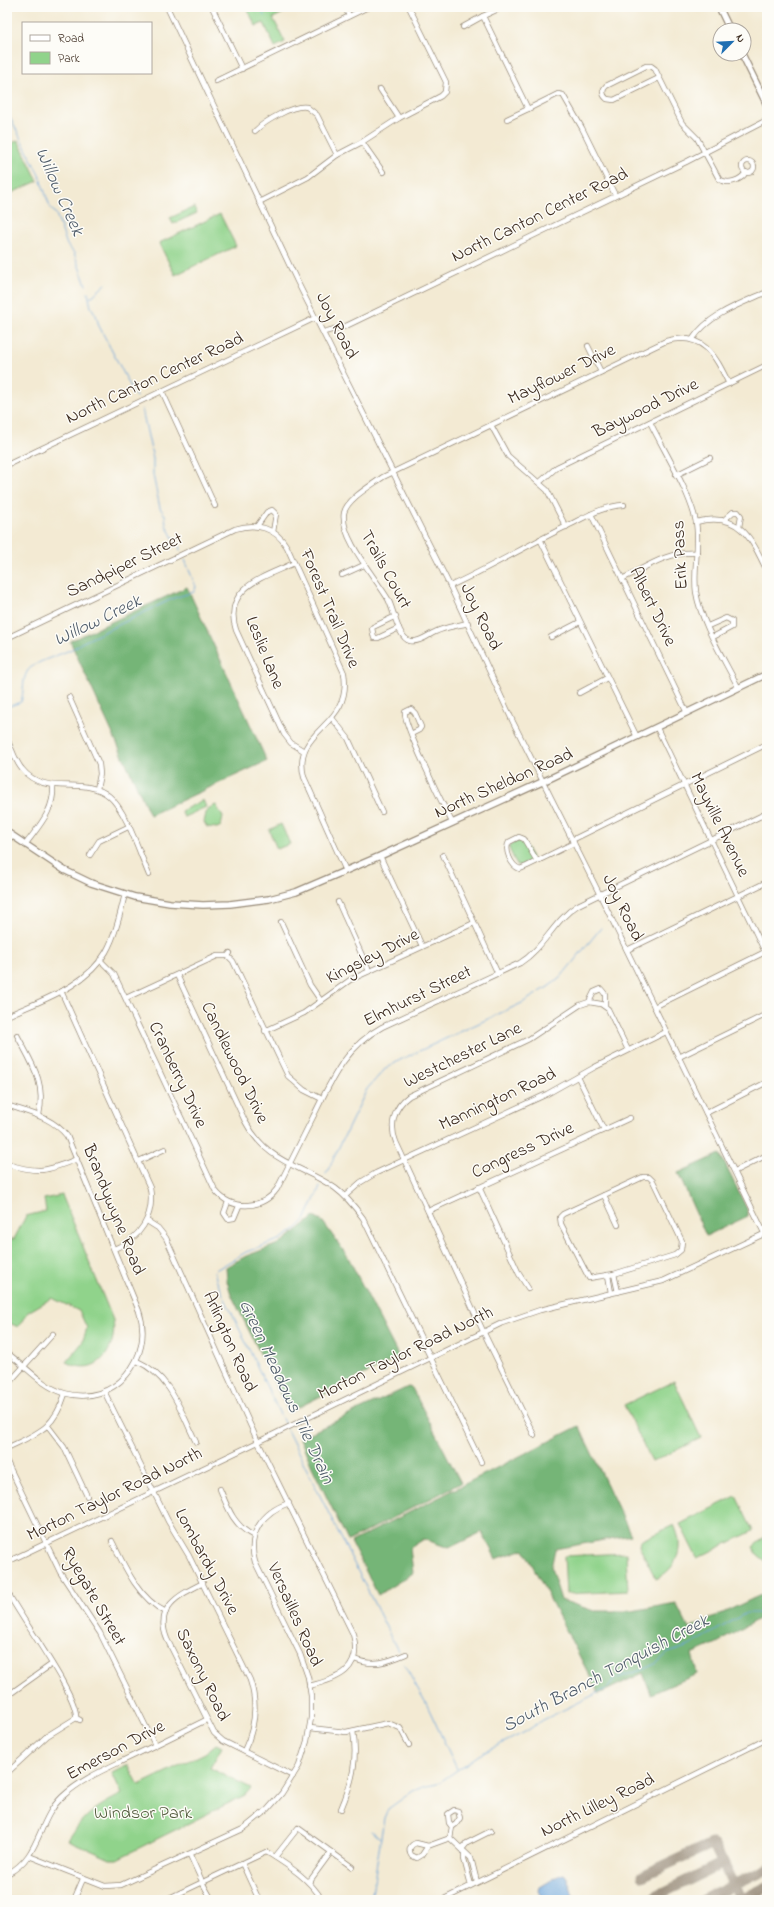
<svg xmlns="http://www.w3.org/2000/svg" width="774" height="1907" viewBox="0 0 774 1907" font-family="'Indie Flower',sans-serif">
  <rect width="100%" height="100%" fill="#fdfcf7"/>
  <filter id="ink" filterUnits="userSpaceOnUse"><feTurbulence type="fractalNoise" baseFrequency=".025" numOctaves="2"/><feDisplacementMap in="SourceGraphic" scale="8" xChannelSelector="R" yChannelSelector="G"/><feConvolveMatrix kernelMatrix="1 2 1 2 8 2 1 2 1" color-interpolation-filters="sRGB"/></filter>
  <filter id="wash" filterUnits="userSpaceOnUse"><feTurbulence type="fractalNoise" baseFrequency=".012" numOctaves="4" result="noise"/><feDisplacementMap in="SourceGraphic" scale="16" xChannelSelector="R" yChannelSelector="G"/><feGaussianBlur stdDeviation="0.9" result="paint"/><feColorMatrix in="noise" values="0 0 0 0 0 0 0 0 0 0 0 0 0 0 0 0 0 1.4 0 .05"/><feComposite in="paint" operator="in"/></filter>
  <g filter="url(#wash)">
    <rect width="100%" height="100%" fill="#f3ead3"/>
    <g fill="#90d38b" stroke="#667e54">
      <polygon points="246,7 295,7 273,18 285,42 275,47 264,23 256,26"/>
      <polygon points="18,140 38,181 7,195 7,146"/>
      <polygon points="194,207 197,213 173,224 170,218"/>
      <polygon points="220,214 236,246 175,275 159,243"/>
      <polygon points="203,800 206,807 184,817 181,811"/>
      <polygon points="216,805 223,817 221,826 217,828 207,827 204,822 207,809"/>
      <polygon points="281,824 290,844 277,849 269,830"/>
      <polygon points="519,840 522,840 532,857 530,862 520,866 516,864 509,848 511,844"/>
      <path d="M62 1195 113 1320C118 1349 97 1379 66 1362L82 1343 87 1328 79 1311 52 1298 28 1312 18 1327 7 1322V1239H14L26 1216 46 1211 44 1199Z"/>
      <polygon points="674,1381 701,1438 652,1462 624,1405"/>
      <polygon points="736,1496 753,1531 697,1558 680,1524"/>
      <path d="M674 1525C685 1547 678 1568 656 1579L639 1546 640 1541Z"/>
      <polygon points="767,1535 767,1562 758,1555 753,1547"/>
      <polygon points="626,1553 628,1591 566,1594 564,1556"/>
      <path d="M216 1744 222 1747 210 1768 251 1788 245 1795 117 1859H110L68 1840C85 1814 95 1808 122 1794L112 1773 128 1765 139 1785 205 1753Z"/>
    </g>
    <g fill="#74b577" stroke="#58704a">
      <polygon points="187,587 267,761 150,815 70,641"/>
      <polygon points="720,1154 748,1211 748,1216 706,1236 678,1173"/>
      <polygon points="314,1217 323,1222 348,1257 399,1357 289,1412 231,1294 227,1281 226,1267 246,1256 281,1243"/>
      <polygon points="408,1387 412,1388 461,1483 348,1541 312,1467 300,1438"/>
      <polygon points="579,1426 631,1535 555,1549 551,1568 561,1600 594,1611 632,1611 676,1603 689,1629 767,1592 767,1614 717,1643 692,1654 697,1674 651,1694 643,1673 599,1694 524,1549 496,1559 482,1532 449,1548 424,1539 410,1548 413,1573 378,1595 351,1542"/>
    </g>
    <polygon fill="#6ba4da" stroke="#53677c" points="560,1875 564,1875 566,1877 576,1900 544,1900 539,1891 540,1887"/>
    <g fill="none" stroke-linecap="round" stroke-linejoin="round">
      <g stroke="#6ba4da" stroke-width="1">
        <polyline points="261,7 264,16"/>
        <polyline points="7,111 39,175 50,207 56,214 67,245 74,253 86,285"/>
        <polyline points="88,293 91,307 96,315 99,326 136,397"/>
        <polyline points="90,298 106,284"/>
        <polyline points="142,409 153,459 153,475 160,508 165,515 166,525 174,540 179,545 180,550"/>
        <path d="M7 707 21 702C24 693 22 681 27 672 33 660 70 654 81 643L174 598 194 592 196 587 185 560"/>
        <polyline points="326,1174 367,1089 384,1070 400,1060 522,1003 548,987 560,978 601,928"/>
        <polyline points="286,1427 217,1282 214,1271 246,1252 281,1239 296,1229 305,1220 320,1187"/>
        <polyline points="287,1430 398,1651"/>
        <polyline points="403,1663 426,1703 457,1769"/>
        <polyline points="372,1831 380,1838"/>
        <polyline points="371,1900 384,1818 388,1809 413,1791 423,1787 437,1784 479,1755 525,1732 543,1720 608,1688 615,1679 644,1669 657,1663 668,1653 689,1646 746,1613 759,1613 767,1605"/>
      </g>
      <g stroke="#978a78" stroke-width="11">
        <polyline points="642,1876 711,1844 715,1847 741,1900"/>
        <polyline points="656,1896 723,1863"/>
        <polyline points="704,1900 767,1869"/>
        <polyline points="741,1900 767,1887"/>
      </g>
    </g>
  </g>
  <g filter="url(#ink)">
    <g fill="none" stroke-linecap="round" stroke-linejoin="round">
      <defs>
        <g id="minor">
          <polyline points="167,7 297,281 450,586 513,722 600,895 767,1239"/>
          <polyline points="212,7 242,69"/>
          <polyline points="345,7 349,16"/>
          <polyline points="503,7 483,16 528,109 558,94 563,95 582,128 615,195"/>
          <polyline points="463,27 483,16"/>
          <path d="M659 78 614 100 607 99C602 95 602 90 606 86L646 66H651L655 69 682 123 697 138 719 179C727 185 741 181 746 172"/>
          <polyline points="216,81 368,7"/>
          <polyline points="380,89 399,118"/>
          <polyline points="507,119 528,109"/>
          <path d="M255 131C265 121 294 104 307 107L317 115 337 155"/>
          <polyline points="362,142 383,172"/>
          <circle cx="748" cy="167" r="6"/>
          <polyline points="259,202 308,177 337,155 362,142 399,118 441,96 445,92 446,82 409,7"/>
          <polyline points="324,332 346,326 373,313 686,162 767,120"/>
          <path d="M692 340C709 314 740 304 767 292"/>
          <polyline points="588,346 601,372"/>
          <polyline points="162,391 215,506"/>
          <path d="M650 422C664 451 690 492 696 522 700 545 693 569 696 592 701 623 724 659 738 687"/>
          <polyline points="491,425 508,456 547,490 566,527"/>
          <polyline points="7,465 315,318"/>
          <polyline points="676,475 710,458"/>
          <polyline points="540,482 557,467 767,365"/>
          <polyline points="591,514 687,713"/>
          <polyline points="724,520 733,512 738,512 741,516 739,527"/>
          <path d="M696 522C739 511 751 537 767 571"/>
          <polyline points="257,526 267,512 272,510 276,514 273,532"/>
          <polyline points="540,539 637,737"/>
          <path d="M294 563C265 577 222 587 236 630L284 734 291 743 304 751"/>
          <polyline points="342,575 364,565"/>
          <path d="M622 579C646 567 670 550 697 553"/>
          <path d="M450 586C489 568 526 546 565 527 584 518 602 506 624 505"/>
          <polyline points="396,616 373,627 372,628 374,638 378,638 399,628"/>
          <path d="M468 623C457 626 445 627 435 632 428 635 419 643 410 641 398 638 394 610 388 599 376 578 340 538 344 513 347 499 372 485 383 477L666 341C703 331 715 355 729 384"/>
          <polyline points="708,626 726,618 732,621 732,627 713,637"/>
          <polyline points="551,637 580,622"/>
          <path d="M7 638 235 529C256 522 276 528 287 547L344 673C353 729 291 727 304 777L346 871"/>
          <polyline points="579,693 607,678"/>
          <polyline points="69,697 99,764 100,774 97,789"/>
          <polyline points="332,718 348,738 382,812"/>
          <polyline points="657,728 767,956"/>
          <path d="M411 734 419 730 421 727 415 713 411 709 405 712C402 722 444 807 452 822"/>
          <path d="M7 739C12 749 15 761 22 769 45 798 84 775 109 796 126 810 140 854 149 875"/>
          <polyline points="572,840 767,744"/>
          <path d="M25 845C38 827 55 810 53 786"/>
          <polyline points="90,855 99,841 128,827"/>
          <polyline points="443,855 498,974"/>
          <polyline points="380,856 422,946"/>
          <path d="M537 861 524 839 519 837 509 842C504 850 511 866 520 869L527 866 574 843"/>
          <polyline points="338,902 369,971"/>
          <polyline points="281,922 310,985 321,1001"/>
          <polyline points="627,950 767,882"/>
          <polyline points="228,956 233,961 288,1076 304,1090 322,1099"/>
          <path d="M100 960 114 974 215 1190C231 1211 262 1210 277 1189 289 1165 301 1141 313 1117 331 1081 345 1047 382 1027L520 963C544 948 554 920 578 905L767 813"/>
          <path d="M177 975 245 1121C268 1164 299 1164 335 1188 346 1196 355 1207 363 1218L481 1462"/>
          <path d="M61 991 150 1188C155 1216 140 1239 114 1249"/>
          <polyline points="126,998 217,956 228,956 230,953"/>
          <polyline points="589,1002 594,992 601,989 605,994 605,1006"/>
          <polyline points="654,1007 767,951"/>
          <path d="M7 1016C41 1000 86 987 106 952 116 934 120 914 125 894"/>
          <polyline points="265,1031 304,1013 350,980 474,923"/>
          <path d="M17 1035C32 1064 46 1082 39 1115"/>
          <polyline points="679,1057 767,1014"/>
          <polyline points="578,1077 604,1130"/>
          <path d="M7 1105C29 1113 51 1116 67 1136L139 1311C155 1358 114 1408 64 1393 41 1386 26 1366 7 1353"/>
          <polyline points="706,1113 767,1082"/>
          <polyline points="139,1161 165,1149"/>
          <path d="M7 1164C40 1174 47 1171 77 1159"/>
          <polyline points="735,1171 767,1155"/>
          <polygon points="643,1177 649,1177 653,1181 682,1241 681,1250 675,1255 614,1274 589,1278 561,1224 560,1217 563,1214"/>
          <polyline points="479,1187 519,1274 528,1288"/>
          <polyline points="604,1195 618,1225"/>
          <polyline points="345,1196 361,1182 376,1173 547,1094 595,1067 666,1032"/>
          <polyline points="228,1202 224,1213 228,1219 234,1218 239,1206"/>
          <polyline points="428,1211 630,1118"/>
          <path d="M147 1221 158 1228 166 1238 258 1442 353 1634C363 1670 338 1679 309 1686"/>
          <polyline points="614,1274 618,1292"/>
          <polyline points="608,1275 611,1293"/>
          <path d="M137 1361C171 1376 181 1412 196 1442"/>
          <polyline points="7,1385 53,1334"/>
          <path d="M104 1391 168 1521 189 1556 250 1680C258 1704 255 1728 244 1751"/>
          <polyline points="48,1426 64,1447 87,1496"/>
          <path d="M534 1435 483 1331 396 1142C389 1125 394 1107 409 1096L529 1039 580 1005 589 1002 601 1004 608 1009 628 1050"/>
          <path d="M7 1448C38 1433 54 1429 65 1394"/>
          <polyline points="7,1462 60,1572 100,1633 155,1745"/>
          <path d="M220 1489C228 1509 234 1526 254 1536"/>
          <path d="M112 1541C124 1566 139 1599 166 1612"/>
          <polyline points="7,1562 258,1442 502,1323 540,1310 663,1281 766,1233"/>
          <path d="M203 1583C179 1595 154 1607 167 1639L214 1733 223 1741 293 1776"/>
          <path d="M7 1591C19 1616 79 1696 76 1718"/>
          <path d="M354 1659C374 1667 387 1662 406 1654"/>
          <polyline points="7,1696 52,1664"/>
          <polyline points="310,1728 346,1732 388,1723 400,1728 409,1745"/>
          <polyline points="7,1773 47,1736 76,1718 80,1720"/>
          <path d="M341 1809C352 1783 358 1760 353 1731"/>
          <polyline points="452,1827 456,1824 460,1818 458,1811 454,1810 448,1814 449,1823 452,1827 450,1838 471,1858 477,1882"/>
          <path d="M416 1843 428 1846 422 1855 417 1858 411 1855C408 1850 410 1845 416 1843Z"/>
          <polyline points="428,1846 450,1838"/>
          <polyline points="462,1849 467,1843 491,1831"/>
          <polyline points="464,1852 464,1859 471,1885"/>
          <polyline points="190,1855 201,1879"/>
          <path d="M29 1856 105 1886 121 1885 243 1829 268 1809 282 1793 299 1766 307 1741 311 1718V1696L308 1677 300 1654 255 1562C247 1534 262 1512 289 1503"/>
          <polyline points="275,1857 298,1828 352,1867"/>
          <polyline points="242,1863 259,1900"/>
          <path d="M7 1874C41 1857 37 1821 62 1797 79 1781 101 1771 122 1761 150 1748 178 1734 206 1720"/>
          <polyline points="202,1882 212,1900"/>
          <polyline points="309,1882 331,1852"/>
          <polyline points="74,1900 83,1879"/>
          <path d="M165 1900 266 1852 270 1854C289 1866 311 1880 322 1900"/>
          <polyline points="442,1900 767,1739"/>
        </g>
        <g id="major">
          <polyline points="719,7 730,30"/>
          <polyline points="742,54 767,105"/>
          <polyline points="7,832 64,870 91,883 135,897 170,903 203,905 230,904 269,899 296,892 380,856 553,777 767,674"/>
        </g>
      </defs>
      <use href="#minor" stroke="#978a78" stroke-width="6"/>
      <use href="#major" stroke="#978a78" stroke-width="8"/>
      <use href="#minor" stroke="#fff" stroke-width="4.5"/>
      <use href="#major" stroke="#fff" stroke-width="5.5"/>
    </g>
  </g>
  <g text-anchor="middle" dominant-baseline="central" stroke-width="3" stroke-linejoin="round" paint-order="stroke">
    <g font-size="18" fill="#3b2a1e" stroke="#fdfcf7">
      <text transform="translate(540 216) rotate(-26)">North Canton Center Road</text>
      <text transform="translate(336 326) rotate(63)">Joy Road</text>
      <text transform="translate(562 375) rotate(-26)">Mayflower Drive</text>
      <text transform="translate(155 379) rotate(-25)">North Canton Center Road</text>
      <text transform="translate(646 409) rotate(-26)">Baywood Drive</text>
      <text transform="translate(681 555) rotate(-93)">Erik Pass</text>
      <text transform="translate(125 566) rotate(-26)">Sandpiper Street</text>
      <text transform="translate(385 570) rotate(61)">Trails Court</text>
      <text transform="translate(652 607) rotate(64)">Albert Drive</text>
      <text transform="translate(329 609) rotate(67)">Forest Trail Drive</text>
      <text transform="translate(480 617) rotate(64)">Joy Road</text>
      <text transform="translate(264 653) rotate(68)">Leslie Lane</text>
      <text transform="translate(504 784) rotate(-24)">North Sheldon Road</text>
      <text transform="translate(719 825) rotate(64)">Mayville Avenue</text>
      <text transform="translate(622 908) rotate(64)">Joy Road</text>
      <text transform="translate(373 957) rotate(-27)">Kingsley Drive</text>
      <text transform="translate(418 997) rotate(-26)">Elmhurst Street</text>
      <text transform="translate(463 1056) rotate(-26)">Westchester Lane</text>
      <text transform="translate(234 1063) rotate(64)">Candlewood Drive</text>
      <text transform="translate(177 1075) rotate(65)">Cranberry Drive</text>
      <text transform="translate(498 1100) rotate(-25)">Mannington Road</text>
      <text transform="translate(523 1151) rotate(-25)">Congress Drive</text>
      <text transform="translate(113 1210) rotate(68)">Brandywyne Road</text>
      <text transform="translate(229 1342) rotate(66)">Arlington Road</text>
      <text transform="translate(406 1354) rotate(-26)">Morton Taylor Road North</text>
      <text transform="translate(115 1495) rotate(-26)">Morton Taylor Road North</text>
      <text transform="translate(206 1562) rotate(62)">Lombardy Drive</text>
      <text transform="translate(93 1597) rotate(60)">Ryegate Street</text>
      <text transform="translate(294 1615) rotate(66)">Versailles Road</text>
      <text transform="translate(202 1675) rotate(64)">Saxony Road</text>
      <text transform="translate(116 1751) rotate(-28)">Emerson Drive</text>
      <text transform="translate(598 1806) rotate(-26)">North Lilley Road</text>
    </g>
    <g font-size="18" fill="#545d3f" stroke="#fdfcf7">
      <text x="143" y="1814">Windsor Park</text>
    </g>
    <g font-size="19" font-style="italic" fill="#4e5b69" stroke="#fdfcf7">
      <text transform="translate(59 192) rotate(66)">Willow Creek</text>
      <text transform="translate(98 621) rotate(-26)">Willow Creek</text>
      <text transform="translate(286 1392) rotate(65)">Green Meadows Tile Drain</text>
      <text transform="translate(606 1674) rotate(-28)">South Branch Tonquish Creek</text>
    </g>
  </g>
  <rect width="774" height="1907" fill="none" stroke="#fdfcf7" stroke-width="24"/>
  <rect x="22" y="22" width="130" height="52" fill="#fdfcf7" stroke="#afa8a0"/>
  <rect x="30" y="35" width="20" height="6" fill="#ffffff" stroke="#afa8a0"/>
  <text x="58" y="42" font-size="12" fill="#3b2a1e">Road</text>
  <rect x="30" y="52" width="20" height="12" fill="#90d38b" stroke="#afa8a0"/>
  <text x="58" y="62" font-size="12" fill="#3b2a1e">Park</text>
  <g transform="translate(732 42) rotate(66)"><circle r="19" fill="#fdfcf7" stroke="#afa8a0"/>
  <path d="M0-3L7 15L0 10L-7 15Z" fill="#1f6fb2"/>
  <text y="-6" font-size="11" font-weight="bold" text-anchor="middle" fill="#3b2a1e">N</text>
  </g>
</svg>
